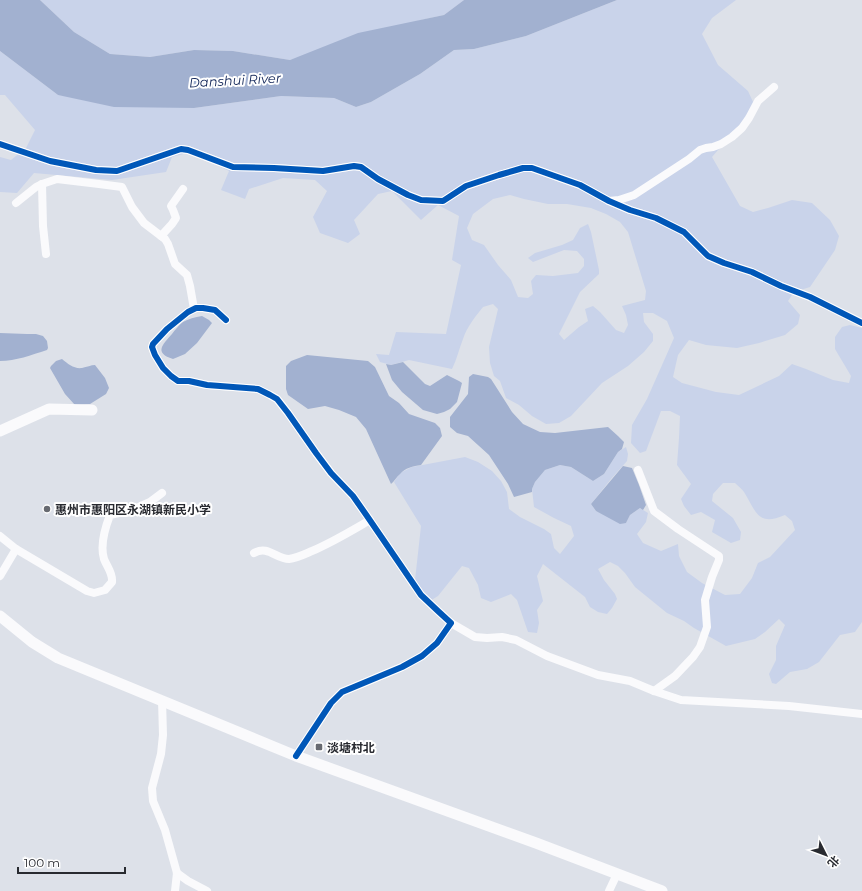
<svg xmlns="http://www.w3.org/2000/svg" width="862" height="891" viewBox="0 0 862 891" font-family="Montserrat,'Noto Sans SC',sans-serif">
  <rect width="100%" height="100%" fill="#dde1e9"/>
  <g fill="#c9d3ea" fill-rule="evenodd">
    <polygon points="40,0 464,0 444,15 421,20 290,60 233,51 194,50 150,57 110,54 74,32"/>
    <path d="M617 0H736L712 18 702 34 718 65 748 91 754 104 740 134 718 150 712 157 740 206 753 212 768 208 792 200 812 203 830 220 839 236 835 250 810 287 794 292 788 301 800 315 798 324 785 335 759 343 737 348 706 345 689 340 678 355 673 377 682 383 716 392 739 395 779 376 792 364 806 369 833 380 849 383 851 376 835 349V337L842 327 850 325 862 328V622L855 632 840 635 819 662 807 669 790 672 776 684 772 683 769 674 776 660V646L785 625 779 619 765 632 755 639 726 646 694 628 684 621 667 613 635 587 625 573 618 566 610 562 598 569 604 580 615 594 617 599 612 608 607 614 598 612 590 607 585 597 543 564 537 576 543 601 537 610 539 623 537 633 528 632 517 600 511 594 491 602 481 598 478 585 469 568 462 566 438 596 425 604 414 589 421 526 394 482 400 473 412 467 465 457 478 462 492 471 501 481 507 492 509 509 520 517 544 529 551 534 554 548 560 554 574 536 571 526 554 518 534 507 532 489 535 482 545 470 560 465 571 467 593 481 604 474 618 452 626 447 628 454 627 461 611 479 591 504 596 511 626 523 630 515 640 508 648 513 646 522 637 534 643 543 661 551 678 544 679 556 687 572 702 583 725 595 740 594 752 578 758 563 770 557 795 530 792 521 785 515C757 527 756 511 744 492 742 489 738 486 735 483H723L713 494 712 501 733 518 741 532 740 540 731 543 712 532 715 520 701 512 691 515 684 506 681 499 691 484 677 465 679 438 680 416 670 411H661L646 451 640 453 631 443 632 425 647 399 674 338 667 321 653 313H643L644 322 653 334V341L644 352 628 366 602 383 571 416 559 423 546 424 532 416 519 405 506 398 500 381 494 376 490 363 489 347 498 309 493 304 483 307C475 317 467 327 463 339 459 349 457 359 452 369L409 360 391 365 380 362 376 354 389 355 396 332 446 334 461 265 452 260 459 216 438 205 421 220 392 191 378 194 354 220 360 234 348 243 320 233 313 217 327 191 315 180 283 178 249 189 245 199 221 190 229 171 191 152 172 157 166 172 112 180 34 173 17 193 0 192V157L11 160 26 148 35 130 5 95H0V51L58 95 194 108 281 96 334 98 356 107 371 102 420 74 454 50 474 49 526 36ZM510 195 524 199 548 204H567L591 208 606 214 620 222 628 232 646 291 645 300 622 306 626 315 628 325 624 333 616 330 600 312 593 306 585 309 588 321 579 327 564 340 559 334 580 292 599 274V270L591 232 588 224 580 228 573 240 562 245 535 253 528 258 533 262 564 250 577 251 584 259V266L578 273 553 276 536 275 531 281 533 294 528 298 518 297 511 280 498 265 484 245 472 240 467 228 473 214 493 199Z"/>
  </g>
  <g fill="#a2b1d0">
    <polygon points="0,0 40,0 74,32 110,54 150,57 194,50 233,51 290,60 358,33 444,15 464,0 617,0 526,36 474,49 454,50 420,74 371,102 356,107 334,98 281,96 194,108 114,107 58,95 0,51"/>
    <path d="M202 316 209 320 212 323 197 343 185 354 173 359C154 353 162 345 172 334 175 330 179 325 183 322 188 319 195 317 202 316Z"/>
    <path d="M0 333 27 334H36L43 336 47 341 48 348 47 350C31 355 16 361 0 361Z"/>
    <path d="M307 355 368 361 375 367 389 396 399 403 409 414 435 423 440 428 442 436 421 465C413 466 405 468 400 474 396 477 395 481 391 484L366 429 356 417 339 410 325 406 308 409 288 395 286 389V366L291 361Z"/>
    <path d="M62 359C68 364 74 369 82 368 87 367 91 365 95 365L105 378 109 388 106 394 90 404 75 405 65 394 50 368 51 366 56 361Z"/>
    <polygon points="403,362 425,384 430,386 447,375 459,381 462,383 457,402 450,409 444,412 437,414 423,410 402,392 392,380 386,364 391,365"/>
    <polygon points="473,374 488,377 491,379 512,412 523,424 540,432 555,433 608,427 618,436 624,442 622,449 618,452 604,474 593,481 571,467 560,465 545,470 535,482 532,489 532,492 514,497 508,484 489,455 468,436 457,433 450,427 450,417 468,394 469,377"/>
    <polygon points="623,466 632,468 639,485 646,505 643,510 640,508 630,515 626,523 620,524 596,511 591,504"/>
  </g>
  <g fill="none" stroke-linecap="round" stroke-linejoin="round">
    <g stroke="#fafafc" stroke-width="8">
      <polyline points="0,144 50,161 96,170 117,171 181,149 188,150 233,167 274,168 323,171 354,166 361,167 378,179 408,195 421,200 443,201 466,186 499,175 523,168 532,168 580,185 609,201 630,210 656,218 684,232 708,256 724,263 752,272 781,286 810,297 862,323"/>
      <polyline points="42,184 43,226 46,254"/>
      <polyline points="609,201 619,200 634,195 689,159 700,150 706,148 713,147 721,144 732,137 742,128 749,118 758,101 774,87"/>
      <polyline points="16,203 36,187 42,184 57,179 99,184 122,187 132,207 144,223 165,239 168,244 175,264 187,275 190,286 194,309"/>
      <polyline points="161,236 172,224 176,218 173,210 171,206 183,189"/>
      <polyline points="226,320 215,310 203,308 196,308 188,312 167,329 153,344 152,347 155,355 163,368 171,376 178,381 189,381 207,385 258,389 270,395 277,399 288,413 316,453 331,473 353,496 367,516 421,595 439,612 451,623 437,643 422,656 402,667 342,692 331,703 296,756"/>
      <polyline points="638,470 654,511 678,529 719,556 719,560 712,577 705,600 707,627 700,647 693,657 675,676 654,691"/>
      <path d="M0 536 16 549 87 591 94 593 105 590 112 582C113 573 107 567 104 559 100 546 105 528 110 515L132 510 150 502 162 493"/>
      <path d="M254 553C268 545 276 559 289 559 297 558 305 554 312 551 333 542 351 531 370 520"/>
      <polyline points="0,576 16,549"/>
      <polyline points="451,623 475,637 487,638 502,637 516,640 547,656 598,675 630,681 654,691 681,700 789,706 862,714"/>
      <polyline points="162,700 163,735 161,754 152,788 153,801 165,830 177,873 175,891"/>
      <polyline points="177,873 188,881 207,891"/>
      <polyline points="609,891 617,874"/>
    </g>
    <g stroke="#fafafc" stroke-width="11">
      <polyline points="0,431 49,409 92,410"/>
      <polyline points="0,616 32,642 58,658 296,756 536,843 662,891"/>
    </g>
    <defs>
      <g id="cycleway">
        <polyline points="0,144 50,161 96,170 117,171 181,149 188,150 233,167 274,168 323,171 354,166 361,167 378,179 408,195 421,200 443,201 466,186 499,175 523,168 532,168 580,185 609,201 630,210 656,218 684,232 708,256 724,263 752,272 781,286 810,297 862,323"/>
        <polyline points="226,320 215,310 203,308 196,308 188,312 167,329 153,344 152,347 155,355 163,368 171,376 178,381 189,381 207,385 258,389 270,395 277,399 288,413 316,453 331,473 353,496 367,516 421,595 439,612 451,623 437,643 422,656 402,667 342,692 331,703 296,756"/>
      </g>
    </defs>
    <use href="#cycleway" stroke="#fff" stroke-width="8"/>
    <use href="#cycleway" stroke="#0057b8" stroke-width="6"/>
  </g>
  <g fill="#676a71" stroke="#fff" stroke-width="1.5">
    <circle cx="47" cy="509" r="4"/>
    <rect x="315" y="743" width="8" height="8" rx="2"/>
  </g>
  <g text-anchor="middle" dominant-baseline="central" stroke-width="4" stroke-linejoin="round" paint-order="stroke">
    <g font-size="12" font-weight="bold" fill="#282a30" stroke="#fff" text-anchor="start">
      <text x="55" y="509">惠州市惠阳区永湖镇新民小学</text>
      <text x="327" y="747">淡塘村北</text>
    </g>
    <g font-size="13" font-style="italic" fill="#102457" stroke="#fff">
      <text transform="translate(235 80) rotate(-3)">Danshui River</text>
    </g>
  </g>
  <g transform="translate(826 855) rotate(132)" stroke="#ffffff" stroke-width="3" paint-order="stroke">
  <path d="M0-3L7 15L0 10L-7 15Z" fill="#282a30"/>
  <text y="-6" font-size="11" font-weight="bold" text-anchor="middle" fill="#282a30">北</text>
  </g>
  <path d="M18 867v6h107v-6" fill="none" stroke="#282a30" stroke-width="2"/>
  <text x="24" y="867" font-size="12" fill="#282a30" stroke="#ffffff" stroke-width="3" paint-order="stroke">100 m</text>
</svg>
